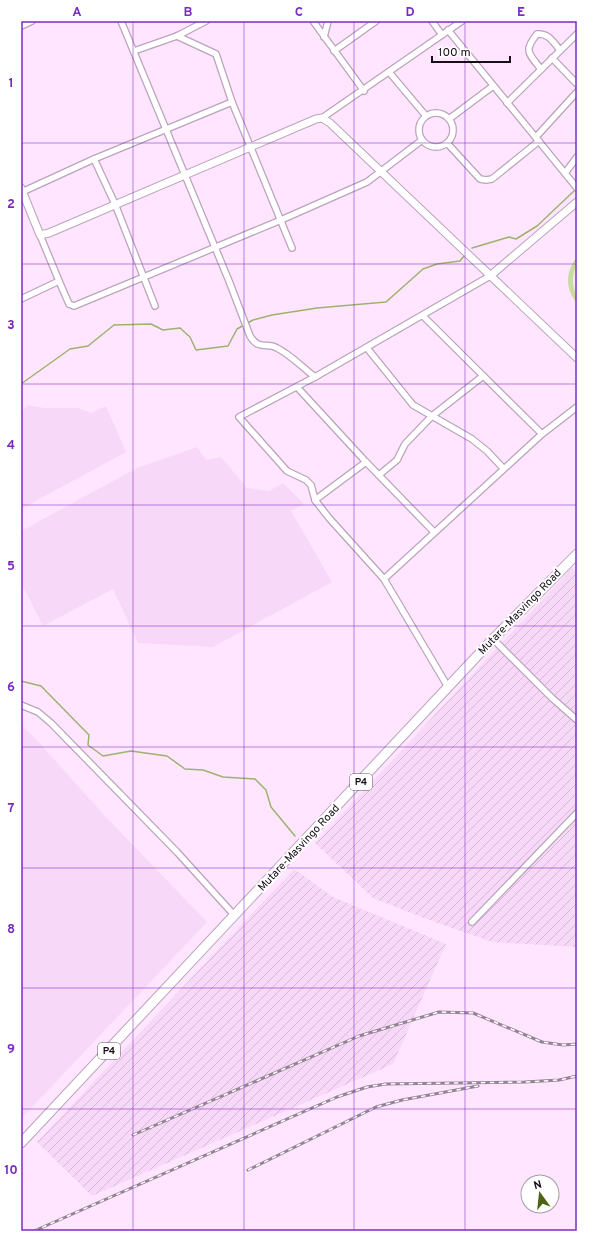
<svg xmlns="http://www.w3.org/2000/svg" width="598" height="1252" viewBox="0 0 598 1252" font-family="Overpass,sans-serif">
  <defs>
    <pattern id="industrial-furrows" width="10" height="10" patternUnits="userSpaceOnUse"><rect width="10" height="10" fill="#f8d8f8"/><path d="M-1 1l2-2M0 10L10 0M9 11l2-2" fill="none" stroke="#d4b8d4"/></pattern>
  </defs>
  <rect width="100%" height="100%" fill="#ffe5ff"/>
  <g fill="#f8d8f8">
    <polygon points="28,405 44,408 78,408 91,413 106,406 126,452 21,509 21,413"/>
    <polygon points="197,447 206,460 221,457 247,488 269,491 283,483 304,504 291,511 332,582 213,647 138,643 113,589 43,626 21,582 21,531 137,468"/>
    <polygon points="21,725 33,736 105,816 207,922 21,1119"/>
  </g>
  <g fill="url(#industrial-furrows)">
    <polygon points="572,568 577,573 577,947 492,942 424,918 373,898 315,843"/>
    <polygon points="294,869 333,897 446,944 393,1064 92,1196 37,1142"/>
  </g>
  <path fill="#c7df9b" d="M577 257C577 265 573 272 573 280 573 289 577 295 577 303 565 290 565 271 577 257Z"/>
  <g fill="none" stroke-linecap="round" stroke-linejoin="round">
    <g stroke="#9bb36d" stroke-width="1.5">
      <polyline points="472,248 509,237 516,239 537,226 574,191"/>
      <polyline points="21,384 70,349 88,346 114,325 151,324 163,330 180,328 190,337 196,350 228,346 237,329 253,320 272,315 317,308 386,302 423,269 437,264 460,261 464,256"/>
      <polyline points="21,681 41,686 89,735 88,745 103,756 131,751 167,756 185,769 203,770 223,777 255,779 266,790 271,807 295,836"/>
    </g>
    <defs>
      <g id="minor">
        <path d="M121 21 229 281 250 336C259 351 267 342 277 348 291 355 303 368 315 377"/>
        <polyline points="313,21 364,91"/>
        <polyline points="432,21 442,35"/>
        <polyline points="21,26 32,21"/>
        <polyline points="448,30 577,188"/>
        <polyline points="177,36 216,54 232,102"/>
        <polyline points="324,37 328,21"/>
        <polyline points="134,51 177,36 206,21"/>
        <polyline points="334,51 376,21"/>
        <polyline points="552,58 577,84"/>
        <path d="M541 69C529 54 523 51 537 34 549 33 553 42 560 50"/>
        <polyline points="389,72 426,116"/>
        <polyline points="507,103 577,34"/>
        <circle cx="436" cy="130" r="17"/>
        <polyline points="322,118 462,21"/>
        <polyline points="449,119 493,86"/>
        <polyline points="536,137 577,92"/>
        <polyline points="447,143 480,179 486,180 492,179 539,141"/>
        <polyline points="94,159 115,204 155,306"/>
        <polyline points="565,173 577,157"/>
        <polyline points="22,192 94,159 232,102 292,248"/>
        <polyline points="59,281 69,304 74,306 281,220 367,182 422,140"/>
        <polyline points="21,299 59,281 40,235"/>
        <polyline points="423,316 542,434"/>
        <polyline points="367,348 413,405 472,439 487,451 503,468"/>
        <polyline points="297,387 366,462 434,532"/>
        <polyline points="379,475 397,460 405,444 432,416 483,376"/>
        <polyline points="315,500 366,462"/>
        <polyline points="384,579 542,434 577,407"/>
        <polyline points="493,639 552,698 577,720"/>
        <polyline points="448,687 384,579 329,518 315,500 311,485 306,480 287,471 239,417 315,377 490,276"/>
        <polyline points="21,705 38,712 51,723 177,852 235,916"/>
        <polyline points="472,922 577,813"/>
      </g>
      <g id="tertiary">
        <polyline points="21,188 40,235 49,233 316,119 322,118 330,123 577,358"/>
        <polyline points="490,276 577,202"/>
      </g>
      <polyline id="trunk" points="21,1143 493,639 577,554"/>
    </defs>
    <use href="#minor" stroke="#bba3bb" stroke-width="8"/>
    <use href="#tertiary" stroke="#bba3bb" stroke-width="9"/>
    <use href="#trunk" stroke="#bba3bb" stroke-width="11"/>
    <use href="#minor" stroke="#fff" stroke-width="5.5"/>
    <use href="#tertiary" stroke="#fff" stroke-width="7"/>
    <use href="#trunk" stroke="#fff" stroke-width="9"/>
    <defs>
      <g id="rail">
        <polyline points="133,1135 359,1036 439,1012 473,1013 542,1042 563,1045 577,1044"/>
        <polyline points="248,1170 376,1107 402,1100 478,1086"/>
        <polyline points="34,1231 337,1097 367,1087 386,1084 525,1082 559,1080 577,1076"/>
      </g>
    </defs>
    <use href="#rail" stroke="#958395" stroke-width="3"/>
    <use href="#rail" stroke="#fff" stroke-width="1.5" stroke-dasharray="4.5" stroke-linecap="butt"/>
  </g>
  <path fill="none" stroke="#7b2cbf" stroke-width="1" stroke-opacity="0.55" d="M133 21V1231M244 21V1231M354 21V1231M465 21V1231M21 143H577M21 264H577M21 384H577M21 505H577M21 626H577M21 747H577M21 868H577M21 988H577M21 1109H577"/>
  <g text-anchor="middle" dominant-baseline="central" stroke-width="4" stroke-linejoin="round" paint-order="stroke">
    <g fill="#fff" stroke="#5d565d" stroke-width="1">
      <rect x="350" y="774" width="22" height="16" rx="3"/>
      <rect x="98" y="1043" width="22" height="16" rx="3"/>
    </g>
    <g font-size="10" font-weight="bold" fill="#170e17">
      <text x="361" y="782">P4</text>
      <text x="109" y="1051">P4</text>
    </g>
    <g font-size="11" fill="#170e17" stroke="#fff">
      <text transform="translate(520 612) rotate(-46)">Mutare-Masvingo Road</text>
      <text transform="translate(299 848) rotate(-47)">Mutare-Masvingo Road</text>
    </g>
  </g>
  <rect width="598" height="1252" fill="none" stroke="#ffffff" stroke-width="44"/>
  <g transform="translate(540 1194) rotate(345)"><circle r="19" fill="#ffffff" stroke="#a29fa2"/>
  <path d="M0-3L7 15L0 10L-7 15Z" fill="#4d6411"/>
  <text y="-6" font-size="11" font-weight="bold" text-anchor="middle" fill="#170e17">N</text>
  </g>
  <path d="M432 56v6h78v-6" fill="none" stroke="#170e17" stroke-width="2"/>
  <text x="438" y="56" font-size="12" fill="#170e17" stroke="#ffffff" stroke-width="3" paint-order="stroke">100 m</text>
  <rect x="22" y="22" width="554" height="1208" fill="none" stroke="#7b2cbf" stroke-width="1.5"/>
  <g font-size="13" text-anchor="middle" font-weight="bold" fill="#7b2cbf">
    <text x="77" y="16">A</text>
    <text x="188" y="16">B</text>
    <text x="299" y="16">C</text>
    <text x="410" y="16">D</text>
    <text x="521" y="16">E</text>
    <text x="11" y="87">1</text>
    <text x="11" y="208">2</text>
    <text x="11" y="329">3</text>
    <text x="11" y="449">4</text>
    <text x="11" y="570">5</text>
    <text x="11" y="691">6</text>
    <text x="11" y="812">7</text>
    <text x="11" y="933">8</text>
    <text x="11" y="1053">9</text>
    <text x="11" y="1174">10</text>
  </g>
</svg>
